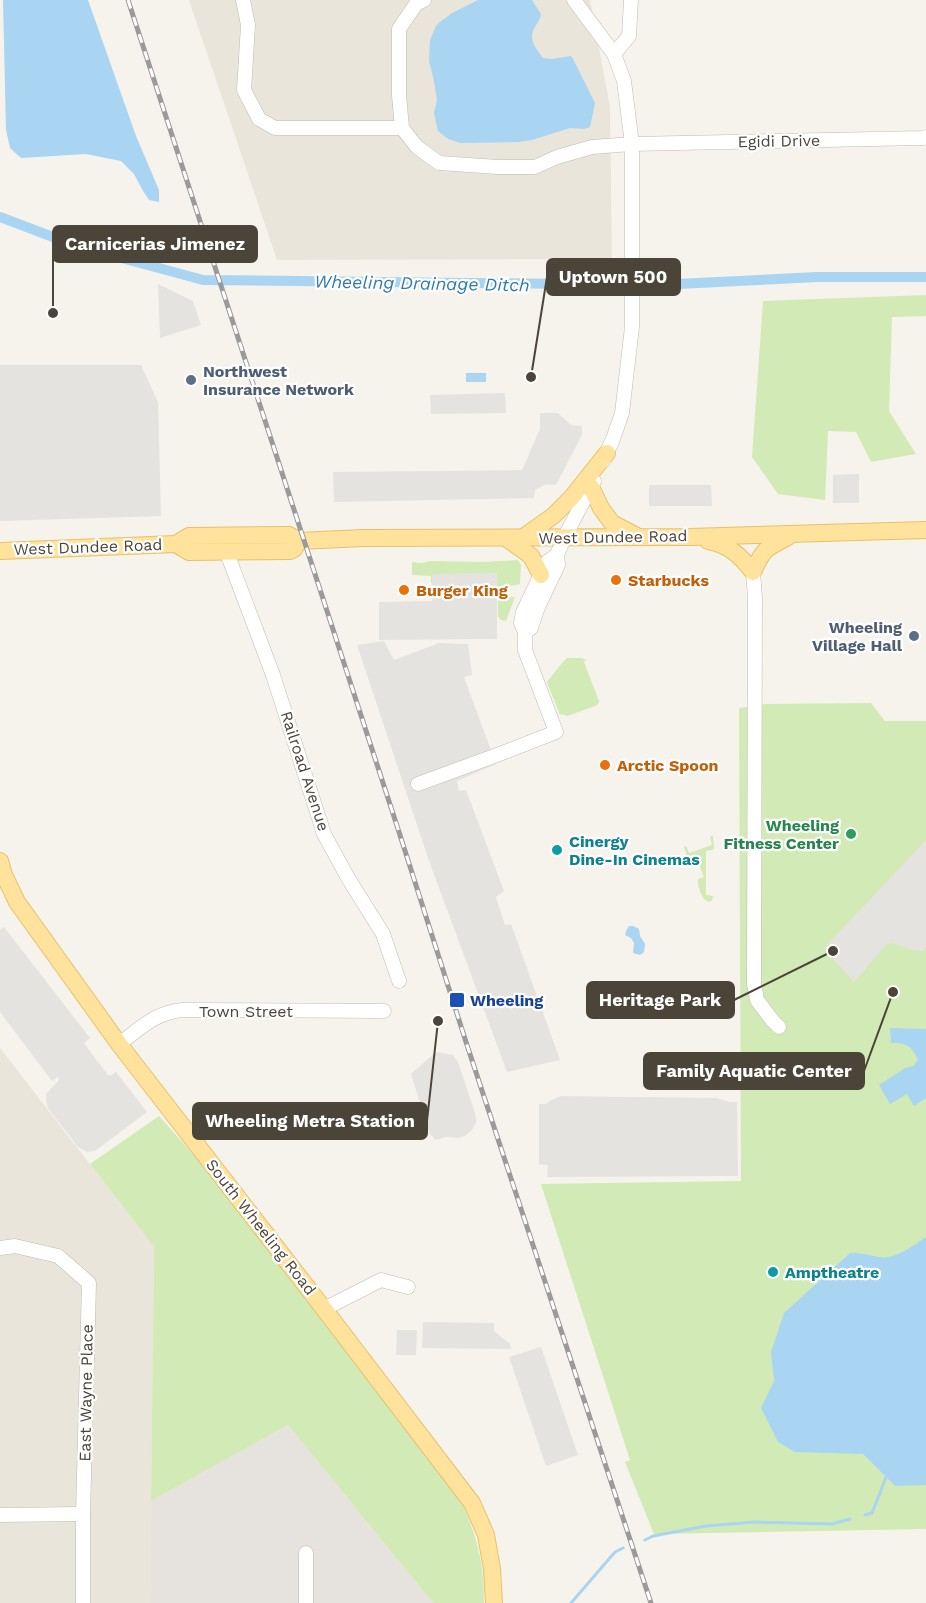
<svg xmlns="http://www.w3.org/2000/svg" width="926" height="1603" viewBox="0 0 926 1603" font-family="'Work Sans',sans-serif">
  <rect width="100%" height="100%" fill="#f6f3ec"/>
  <g fill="#eae5da">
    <polygon points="189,0 590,0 610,107 612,259 277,260"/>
    <polygon points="0,1048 154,1247 150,1603 0,1603"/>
  </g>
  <polygon fill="#e6e2dd" points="288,1425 433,1603 150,1603 151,1501"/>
  <g fill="#d2eab5">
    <polygon points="926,295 926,316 892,317 889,411 916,454 871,462 856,432 828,431 825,500 778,494 752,457 763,301"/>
    <path d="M518 560 521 565 520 584C498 590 455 584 431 583V576L412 575V562L422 563 430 561 483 562Z"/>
    <polygon points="502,597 515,597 506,621 501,620 498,617 498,600"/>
    <polygon points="567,658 582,658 586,660 584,662 599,701 598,704 595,706 567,716 562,714 560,715 547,682 562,663"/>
    <polygon points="871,703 885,721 926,721 926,1529 654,1534 625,1462 630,1460 541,1184 741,1181 739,708 766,704"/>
    <path d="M711 836H713L714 848 712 850 706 851V895L713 896 712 901 708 902C702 899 697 886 698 879L704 877 695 854 689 857 687 856 684 847 686 846 689 853 712 845 710 837Z"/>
    <path d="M159 1116 216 1180 461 1500C477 1538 484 1561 484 1603H433L288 1425 151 1501 154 1247 90 1164Z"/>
  </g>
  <g fill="#e5e3e0">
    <polygon points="158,284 193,301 201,325 160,338"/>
    <polygon points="0,365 141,365 158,402 161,516 0,521"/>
    <polygon points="505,393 506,413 431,414 430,395"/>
    <polygon points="540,413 558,413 571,425 582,426 582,435 556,485 546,484 535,490 534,498 334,502 333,472 522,470 540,429"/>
    <polygon points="859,474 859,503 833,503 833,475"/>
    <polygon points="649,485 711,485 712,506 649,506"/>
    <polygon points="497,573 497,639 379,640 379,602 432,601 432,574"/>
    <polygon points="384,641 394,660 439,643 468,644 472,675 464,677 496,764 457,781 459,791 466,790 504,891 496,897 505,925 511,924 560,1060 507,1072 428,858 357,645"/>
    <polygon points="926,840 926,947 922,951 909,949 893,943 887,944 854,982 825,950 827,945"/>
    <polygon points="4,927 90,1038 84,1043 89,1050 108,1075 110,1076 116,1072 147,1112 95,1151 87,1152 78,1147 48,1108 46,1100 46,1094 58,1081 59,1077 57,1077 52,1081 0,1012 0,930"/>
    <polygon points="436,1052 453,1055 458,1062 476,1116 476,1123 472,1130 465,1136 459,1138 446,1137 436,1140 430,1134 411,1074"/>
    <polygon points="561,1096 716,1098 730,1102 737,1102 738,1176 547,1177 548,1165 539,1164 539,1104 547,1104 549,1101"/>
    <polygon points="423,1322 494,1323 494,1331 510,1344 511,1349 422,1348"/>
    <polygon points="397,1330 417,1330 416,1355 396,1355"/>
    <polygon points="541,1347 578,1455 546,1466 509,1357"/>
  </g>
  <g fill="#a9d4f2">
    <polygon points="3,0 88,0 136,136 159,190 159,202 149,200 143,191 134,174 121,161 86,154 21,158 10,148 6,130"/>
    <path d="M478 0H532L541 14C540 21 536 24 533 31 529 41 537 50 543 58L552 59 571 56 573 59 595 103 590 127 584 129 570 128 532 140 518 142 460 143 448 139 438 131 434 113 437 100 434 81 429 61 430 40 436 26 440 22 452 13Z"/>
    <rect x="466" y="373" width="20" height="9"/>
    <polygon points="629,926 633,926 639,929 640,936 645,944 644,952 640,955 633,953 634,943 631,938 625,935 626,931"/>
    <path d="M890 1028 926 1029V1098L914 1106 907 1094 890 1104 879 1085 905 1068 914 1066 918 1059C910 1045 907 1043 891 1043Z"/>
    <path d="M926 1237V1485L895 1486 863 1454 795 1452 778 1442 761 1408 774 1381 771 1352 784 1313 850 1253C861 1253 868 1255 879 1257 896 1260 912 1246 926 1237Z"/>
  </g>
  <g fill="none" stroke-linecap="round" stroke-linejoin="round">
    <g stroke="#a9d4f2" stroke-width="3">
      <polyline points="865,1515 872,1513 887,1475"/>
      <polyline points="645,1540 653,1536 706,1526 755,1522 832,1524 850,1519"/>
      <polyline points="571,1603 615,1552 623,1548"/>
    </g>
    <polyline stroke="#a9d4f2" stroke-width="10" points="0,217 74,245 203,280 657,285 817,277 926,277"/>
    <defs>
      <g id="minor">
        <polyline points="243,0 248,25 244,90 259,119 275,128 402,128"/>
        <polyline points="424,0 416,4 399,29 399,95 402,128 417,147 439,163 498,167 535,167 557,157 592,147 632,144 923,138 926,137"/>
        <polyline points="574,0 614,54 624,81 632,144 632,327 622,413 613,439 603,461"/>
        <polyline points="614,54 629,36 631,0"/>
        <polyline points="227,553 273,675 324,834 348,878 383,934 399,981"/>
        <polyline points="753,572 755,597 754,984 757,1000 772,1020 779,1027"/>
        <polyline points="525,632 531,628 538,607 558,565 557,555 564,538 594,481"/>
        <polyline points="418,784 497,755 556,732 525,650 525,632 521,623 523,612 547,562 557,555"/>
        <path d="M119 1044C141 1028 154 1013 182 1010L384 1011"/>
        <polyline points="0,1248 15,1246 58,1256 89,1283 83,1514 83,1603"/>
        <polyline points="324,1309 381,1280 408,1287"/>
        <polyline points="0,1515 83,1514"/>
        <polyline points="306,1553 306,1603"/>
      </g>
      <g id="major">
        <polyline points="591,487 601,508 612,523 637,536"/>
        <polyline points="506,538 531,556 541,575"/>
        <polyline points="522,538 553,516 572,497 607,453"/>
        <path d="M708 541C729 545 740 555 753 572 763 549 766 548 788 537"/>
        <polyline points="176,544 189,552 290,551 294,549 299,541"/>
        <polyline points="0,551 176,544 189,536 289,535 299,541 363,538 690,537 926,530"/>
        <polyline points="0,861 4,875 17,902 119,1044 324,1309 472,1503 486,1535 492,1569 494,1603"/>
      </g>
    </defs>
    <use href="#minor" stroke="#c2bbae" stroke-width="15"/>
    <use href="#major" stroke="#e6c16a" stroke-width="18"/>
    <use href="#minor" stroke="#fff" stroke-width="14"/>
    <use href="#major" stroke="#ffe39c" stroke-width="16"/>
    <defs>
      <polyline id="rail" points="128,0 399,832 466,1042 651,1603"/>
    </defs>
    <use href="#rail" stroke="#9a9a9a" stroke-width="5"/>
    <use href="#rail" stroke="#fff" stroke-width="3" stroke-dasharray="9" stroke-linecap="butt"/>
  </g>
  <g fill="#5c6f8a" stroke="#fff" stroke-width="2">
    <circle cx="191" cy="380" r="6"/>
    <circle cx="914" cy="636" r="6"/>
  </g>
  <g fill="#e8710a" stroke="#fff" stroke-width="2">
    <circle cx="616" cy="580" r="6"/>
    <circle cx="404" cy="590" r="6"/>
    <circle cx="605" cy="765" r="6"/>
  </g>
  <circle fill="#2e9e5b" stroke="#fff" stroke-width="2" cx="851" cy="834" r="6"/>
  <g fill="#0f9aa8" stroke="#fff" stroke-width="2">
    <circle cx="557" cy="850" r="6"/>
    <circle cx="773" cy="1272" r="6"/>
  </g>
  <rect fill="#1a4fb4" stroke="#fff" stroke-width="2" x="449" y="992" width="16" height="16" rx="3"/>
  <g text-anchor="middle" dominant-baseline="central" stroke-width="4.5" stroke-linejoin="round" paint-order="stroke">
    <g font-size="16" fill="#4b4439" stroke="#fff">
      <text transform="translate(779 141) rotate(-1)">Egidi Drive</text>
      <text transform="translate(613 537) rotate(-1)">West Dundee Road</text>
      <text transform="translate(88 547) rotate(-2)">West Dundee Road</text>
      <text transform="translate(305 771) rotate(72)">Railroad Avenue</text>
      <text x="246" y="1011">Town Street</text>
      <text transform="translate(261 1227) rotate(52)">South Wheeling Road</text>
      <text transform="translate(86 1393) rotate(-89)">East Wayne Place</text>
    </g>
    <g font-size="16" font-weight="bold" fill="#4e5e75" stroke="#fff" text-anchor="start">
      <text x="203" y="371">Northwest<tspan x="203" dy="18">Insurance Network</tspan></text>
      <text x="902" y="627" text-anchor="end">Wheeling<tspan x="902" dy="18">Village Hall</tspan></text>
    </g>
    <g font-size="16" font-weight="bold" fill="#c56008" stroke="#fff" text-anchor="start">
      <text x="628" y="580">Starbucks</text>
      <text x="416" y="590">Burger King</text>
      <text x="617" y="765">Arctic Spoon</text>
    </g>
    <g font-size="16" font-weight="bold" fill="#27864d" stroke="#fff" text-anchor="end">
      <text x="839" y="825">Wheeling<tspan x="839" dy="18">Fitness Center</tspan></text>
    </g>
    <g font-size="16" font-weight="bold" fill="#0d838f" stroke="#fff" text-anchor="start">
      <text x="569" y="841">Cinergy<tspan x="569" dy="18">Dine-In Cinemas</tspan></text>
      <text x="785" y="1272">Amptheatre</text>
    </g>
    <g font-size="16" font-weight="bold" fill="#164399" stroke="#fff" text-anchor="start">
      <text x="470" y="1000">Wheeling</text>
    </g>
    <g font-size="18" font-style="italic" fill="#2e7ab2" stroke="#fff">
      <text transform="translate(422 283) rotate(1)">Wheeling Drainage Ditch</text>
    </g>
  </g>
  <path fill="none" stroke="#4b4439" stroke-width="2" d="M53 313L53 244M531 377L547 277M833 951L734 1000M893 992L864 1071M438 1021L427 1121"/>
  <g fill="#4b4439" stroke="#fff" stroke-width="2">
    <circle cx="53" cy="313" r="6"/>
    <circle cx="531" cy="377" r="6"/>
    <circle cx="833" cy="951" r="6"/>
    <circle cx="893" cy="992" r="6"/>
    <circle cx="438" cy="1021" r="6"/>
  </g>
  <g fill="#4b4439" stroke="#4b4439" stroke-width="2">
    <rect x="53" y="226" width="204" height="36" rx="6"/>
    <rect x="547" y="259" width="133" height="36" rx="6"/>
    <rect x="587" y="982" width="147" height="36" rx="6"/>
    <rect x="644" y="1053" width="220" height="36" rx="6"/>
    <rect x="193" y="1103" width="234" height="36" rx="6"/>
  </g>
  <g font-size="18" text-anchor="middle" font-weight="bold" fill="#fff">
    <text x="155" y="250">Carnicerias Jimenez</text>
    <text x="613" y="283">Uptown 500</text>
    <text x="660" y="1006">Heritage Park</text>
    <text x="754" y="1077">Family Aquatic Center</text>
    <text x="310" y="1127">Wheeling Metra Station</text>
  </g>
</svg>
